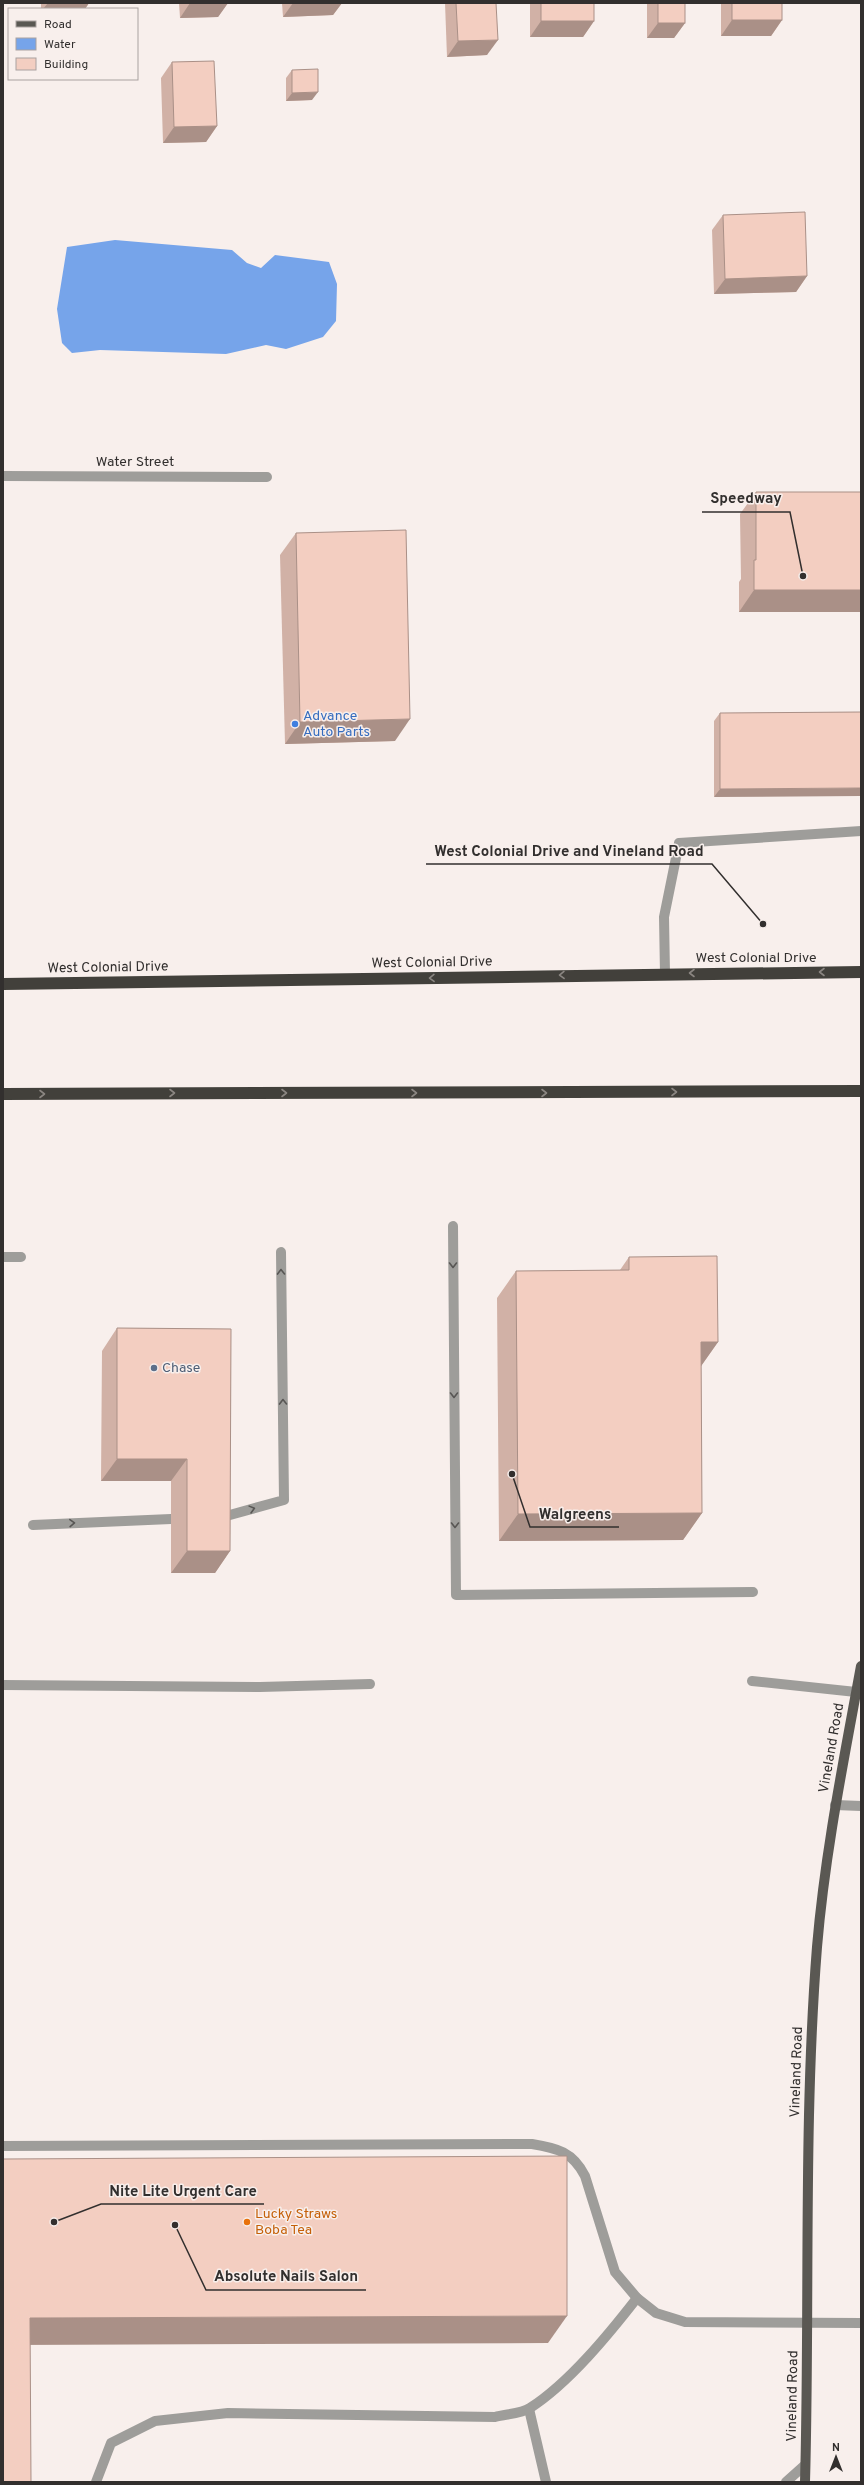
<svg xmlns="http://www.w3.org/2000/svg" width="864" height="2485" viewBox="0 0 864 2485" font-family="Overpass,sans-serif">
  <rect width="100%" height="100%" fill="#f8efec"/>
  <polygon fill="#76a4ea" points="115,240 232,250 247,263 261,268 275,255 329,262 337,284 336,321 323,337 286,349 266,345 226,354 100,350 72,353 62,343 57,309 67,247"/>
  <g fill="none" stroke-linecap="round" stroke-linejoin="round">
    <g stroke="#9e9d9a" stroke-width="10">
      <polyline points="3,476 267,477"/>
      <polyline points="665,974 664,917 679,843 861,831"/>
      <polyline points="453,1226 456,1595 753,1592"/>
      <polyline points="3,1257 21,1257"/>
      <polyline points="219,1518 284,1500 281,1252"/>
      <polyline points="33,1525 171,1519"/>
      <polyline points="752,1681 856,1692"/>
      <polyline points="3,1685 260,1687 370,1684"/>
      <polyline points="835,1805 861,1806"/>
      <path d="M3 2146 532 2144C557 2148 573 2152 585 2176L615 2272 637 2298 656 2313 685 2322 861 2323"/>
      <polyline points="529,2409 546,2482"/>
      <path d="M96 2482 111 2443 155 2421 228 2413 495 2417C505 2414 521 2414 530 2408 569 2383 609 2334 637 2298"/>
      <polyline points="786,2482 805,2465"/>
    </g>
    <path stroke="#5a5853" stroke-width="10" d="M805 2482C810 2304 803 2125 817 1947 825 1852 844 1759 861 1666"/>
    <g stroke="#42403b" stroke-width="12">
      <polyline points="3,984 861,972"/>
      <polyline points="3,1094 861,1091"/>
    </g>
  </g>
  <g fill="#d1b1a6">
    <polygon points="41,3 89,3 85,9 41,9"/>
    <polygon points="179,3 228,3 218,17 180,18"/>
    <polygon points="282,3 342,3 333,15 283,17"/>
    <polygon points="445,3 496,3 487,55 447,57"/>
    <polygon points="530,3 594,3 594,21 583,37 530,37"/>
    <polygon points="647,3 685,3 685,23 674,38 647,38"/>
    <polygon points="721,3 782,3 782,20 771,36 721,36"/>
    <polygon points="172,62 217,126 206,142 163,143 161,78"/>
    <polygon points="292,70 312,100 286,101 286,78"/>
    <polygon points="723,215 807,276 796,292 714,294 712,230"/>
    <polygon points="756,492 861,492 861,612 739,612 739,582 741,579 740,514"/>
    <polygon points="296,533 395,741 285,744 280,555"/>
    <polygon points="861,712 714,797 714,721 720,713"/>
    <polygon points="629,1257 718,1342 701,1366 702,1513 683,1540 499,1541 497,1298 516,1271 620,1270"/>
    <polygon points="117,1328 231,1329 230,1551 215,1573 171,1573 171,1481 101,1481 102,1351"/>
  </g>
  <g fill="#aa9087">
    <polygon points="48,3 89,3 85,9 43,9"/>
    <polygon points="190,3 228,3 218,17 180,18"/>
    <polygon points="293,3 342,3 333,15 283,17"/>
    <polygon points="732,20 782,20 771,36 721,36"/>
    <polygon points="541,21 594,21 583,37 530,37"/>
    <polygon points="658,23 685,23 674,38 647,38"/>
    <polygon points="498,40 487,55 447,57 458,41"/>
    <polygon points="318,92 312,100 286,101 292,93"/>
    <polygon points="217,126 206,142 163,143 174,127"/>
    <polygon points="807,276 796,292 714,294 725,279"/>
    <polygon points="754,590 861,590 861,612 739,612"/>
    <polygon points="410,719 395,741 285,744 300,722"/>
    <polygon points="861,788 861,796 714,797 720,789"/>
    <polygon points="701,1342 718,1342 699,1369"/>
    <polygon points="117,1459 187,1459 171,1481 101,1481"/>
    <polygon points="702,1513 683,1540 499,1541 518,1514"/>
    <polygon points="187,1551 230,1551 215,1573 171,1573"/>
    <polygon points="567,2316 548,2343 11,2345 30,2318"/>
  </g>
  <g fill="#f3cec1" stroke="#aa9087">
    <polygon points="456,3 496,3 498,40 458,41"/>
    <rect x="541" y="3" width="53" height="18"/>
    <rect x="658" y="3" width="27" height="20"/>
    <rect x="732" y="3" width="50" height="17"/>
    <polygon points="214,61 217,126 174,127 172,62"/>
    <polygon points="318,69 318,92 292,93 292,70"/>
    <polygon points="805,212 807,276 725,279 723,215"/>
    <polygon points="756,492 861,492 861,590 754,590 754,560 756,560"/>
    <polygon points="406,530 410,719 300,722 296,533"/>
    <polygon points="861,712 861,788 720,789 720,713"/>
    <polygon points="717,1256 718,1342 701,1342 702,1513 518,1514 516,1271 629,1270 629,1257"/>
    <polygon points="117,1328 231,1329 230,1551 187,1551 187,1459 117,1459"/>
    <polygon points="567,2156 567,2316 30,2318 31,2482 3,2482 3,2159"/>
  </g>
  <defs><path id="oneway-chevron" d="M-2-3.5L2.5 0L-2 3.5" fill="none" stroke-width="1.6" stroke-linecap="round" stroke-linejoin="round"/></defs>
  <g stroke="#8b8682">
    <use href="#oneway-chevron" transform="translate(822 972) rotate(180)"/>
    <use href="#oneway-chevron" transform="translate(692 973) rotate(180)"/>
    <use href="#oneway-chevron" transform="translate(562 975) rotate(179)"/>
    <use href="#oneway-chevron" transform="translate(432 978) rotate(179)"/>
    <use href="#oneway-chevron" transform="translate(674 1092)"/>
    <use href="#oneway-chevron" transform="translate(172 1093)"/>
    <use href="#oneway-chevron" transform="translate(284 1093)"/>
    <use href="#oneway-chevron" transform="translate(414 1093)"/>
    <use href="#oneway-chevron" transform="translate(544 1093)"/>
    <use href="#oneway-chevron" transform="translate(42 1094)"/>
  </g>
  <g stroke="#585654">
    <use href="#oneway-chevron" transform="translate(453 1265) rotate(90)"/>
    <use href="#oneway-chevron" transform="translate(281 1272) rotate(-91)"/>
    <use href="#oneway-chevron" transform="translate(454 1395) rotate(90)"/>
    <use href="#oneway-chevron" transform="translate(283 1402) rotate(-91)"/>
    <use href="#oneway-chevron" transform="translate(252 1509) rotate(-15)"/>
    <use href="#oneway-chevron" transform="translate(72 1523) rotate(-2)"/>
    <use href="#oneway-chevron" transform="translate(455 1525) rotate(90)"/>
  </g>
  <circle fill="#3f7fe0" stroke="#f8efec" stroke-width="1.5" cx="295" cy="724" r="4"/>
  <circle fill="#5c6f8a" stroke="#f8efec" stroke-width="1.5" cx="154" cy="1368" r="4"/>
  <circle fill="#e8710a" stroke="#f8efec" stroke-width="1.5" cx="247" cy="2222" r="4"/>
  <g text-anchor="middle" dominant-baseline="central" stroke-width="3" stroke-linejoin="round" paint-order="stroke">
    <g font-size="14" fill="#322f2e" stroke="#f8efec">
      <text x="135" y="462">Water Street</text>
      <text x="756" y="958">West Colonial Drive</text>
      <text transform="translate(432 963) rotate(-1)">West Colonial Drive</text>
      <text transform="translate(108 968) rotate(-1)">West Colonial Drive</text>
      <text transform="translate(832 1748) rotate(-80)">Vineland Road</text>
      <text transform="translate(797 2072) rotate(-88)">Vineland Road</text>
      <text transform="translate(793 2396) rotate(-89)">Vineland Road</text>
    </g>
    <g font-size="14" fill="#366cbe" stroke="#f8efec" text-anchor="start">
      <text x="303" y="716">Advance<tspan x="303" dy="16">Auto Parts</tspan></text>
    </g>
    <g font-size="14" fill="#4e5e75" stroke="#f8efec" text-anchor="start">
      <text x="162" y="1368">Chase</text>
    </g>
    <g font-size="14" fill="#c56008" stroke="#f8efec" text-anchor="start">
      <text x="255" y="2214">Lucky Straws<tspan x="255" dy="16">Boba Tea</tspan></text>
    </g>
  </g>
  <path fill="none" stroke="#322f2e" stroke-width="1.5" d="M803 576L790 512H702M763 924L712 864H426M512 1474L530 1527H619M54 2222L101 2204H264M175 2225L206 2290H366"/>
  <g fill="#322f2e" stroke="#f8efec" stroke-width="1.5">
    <circle cx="803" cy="576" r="4"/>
    <circle cx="763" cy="924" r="4"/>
    <circle cx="512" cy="1474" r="4"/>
    <circle cx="54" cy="2222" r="4"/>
    <circle cx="175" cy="2225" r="4"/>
  </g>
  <g font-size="15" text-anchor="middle" font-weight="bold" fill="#322f2e" stroke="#f8efec" stroke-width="3" stroke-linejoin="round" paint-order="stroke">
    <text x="746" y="503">Speedway</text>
    <text x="569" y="856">West Colonial Drive and Vineland Road</text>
    <text x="575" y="1519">Walgreens</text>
    <text x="183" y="2196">Nite Lite Urgent Care</text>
    <text x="286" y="2281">Absolute Nails Salon</text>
  </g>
  <rect width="864" height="2485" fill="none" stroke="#322f2e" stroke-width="8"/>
  <rect x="8" y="8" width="130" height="72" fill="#f8efec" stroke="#a9a2a0"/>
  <rect x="16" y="21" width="20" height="6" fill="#5a5853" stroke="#a9a2a0"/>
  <text x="44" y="28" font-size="12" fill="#322f2e">Road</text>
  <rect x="16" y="38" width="20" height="12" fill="#76a4ea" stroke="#a9a2a0"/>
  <text x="44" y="48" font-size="12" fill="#322f2e">Water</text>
  <rect x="16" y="58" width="20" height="12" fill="#f3cec1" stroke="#a9a2a0"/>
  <text x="44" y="68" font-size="12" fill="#322f2e">Building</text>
  <g transform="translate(836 2457)" stroke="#f8efec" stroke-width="3" paint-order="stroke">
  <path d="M0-3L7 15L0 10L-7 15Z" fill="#322f2e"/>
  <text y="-6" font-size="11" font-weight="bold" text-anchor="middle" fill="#322f2e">N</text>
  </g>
</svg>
